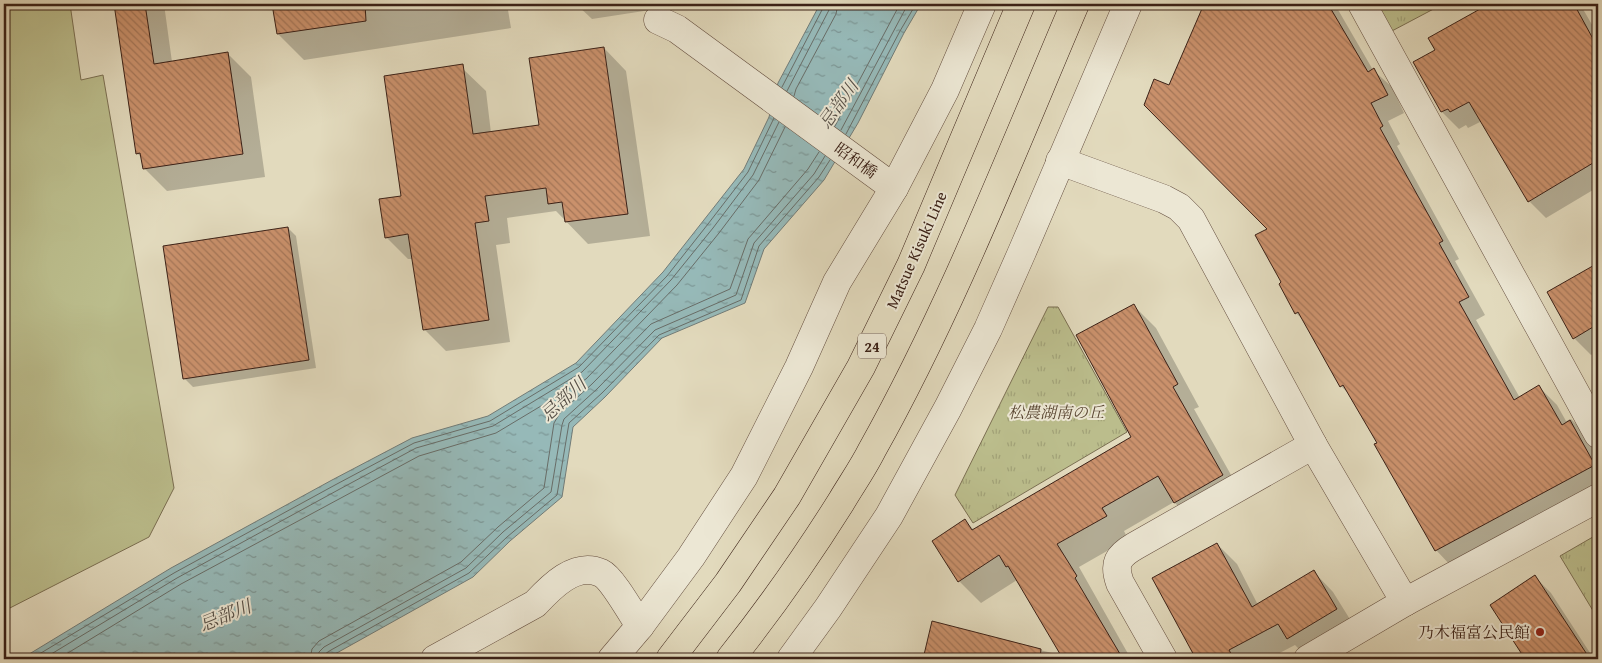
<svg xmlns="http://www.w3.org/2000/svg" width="1602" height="663" viewBox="0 0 1602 663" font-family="'Gentium Book Plus','Noto Serif JP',serif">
  <defs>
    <pattern id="grass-tufts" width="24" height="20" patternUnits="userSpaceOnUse" patternTransform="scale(1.25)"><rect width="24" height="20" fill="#bbbd8c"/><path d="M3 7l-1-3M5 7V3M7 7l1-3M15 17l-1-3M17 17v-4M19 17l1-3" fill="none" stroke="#a2a278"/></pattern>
    <pattern id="water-ripples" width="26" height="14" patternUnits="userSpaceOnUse" patternTransform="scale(1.25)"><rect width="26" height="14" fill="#96b9b8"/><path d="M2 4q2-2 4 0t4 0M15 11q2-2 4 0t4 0" fill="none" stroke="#7c9695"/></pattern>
    <pattern id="building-back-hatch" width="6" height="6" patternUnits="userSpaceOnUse" patternTransform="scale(1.25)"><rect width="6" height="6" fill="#ca916c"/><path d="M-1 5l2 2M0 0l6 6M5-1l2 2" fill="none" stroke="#a57658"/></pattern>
  </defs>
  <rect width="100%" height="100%" fill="#e2dabd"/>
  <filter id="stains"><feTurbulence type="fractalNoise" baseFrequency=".004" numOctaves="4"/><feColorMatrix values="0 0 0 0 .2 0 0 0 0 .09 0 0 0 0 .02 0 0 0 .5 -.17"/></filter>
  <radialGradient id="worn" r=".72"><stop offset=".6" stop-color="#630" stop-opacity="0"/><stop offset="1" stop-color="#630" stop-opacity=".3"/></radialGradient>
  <g fill="url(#grass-tufts)" stroke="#7b6f52">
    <polygon points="1375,4 1443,4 1390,32"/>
    <polygon points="1048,307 1058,307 1127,432 973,523 955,495"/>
    <polygon points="1598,534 1598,619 1560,556"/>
  </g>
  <polygon fill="#bbbd8c" stroke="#7b6f52" points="4,4 70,4 81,80 103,75 174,488 149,537 4,611"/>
  <polygon fill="url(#water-ripples)" stroke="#727c78" points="820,4 921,4 904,33 858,123 824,180 764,249 745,303 662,338 605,397 573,427 562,497 510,541 473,577 326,659 21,659 171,568 332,480 412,438 488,416 576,363 663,272 744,169 769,117 778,83"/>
  <g fill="#0003">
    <polygon points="115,4 164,4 172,62 228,54 251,77 265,177 167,191 144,168 142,158 137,153"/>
    <polygon points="273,4 507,4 511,28 304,60 278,34"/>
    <polygon points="576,4 682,4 683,5 592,19"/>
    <polygon points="1205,4 1340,4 1341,6 1337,8 1373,70 1392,87 1404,113 1388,121 1400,144 1397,146 1459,259 1455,261 1485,315 1476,320 1520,398 1539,387 1557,405 1566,421 1571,419 1588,436 1596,450 1598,451 1598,491 1453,568 1436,550 1379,443 1352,397 1341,386 1305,322 1296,313 1283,283 1269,229 1169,87"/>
    <polygon points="1491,4 1580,4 1598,35 1598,187 1546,218 1529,201 1482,121 1468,128 1466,125 1459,129 1442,112 1415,63 1437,50 1430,38"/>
    <polygon points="604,48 626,71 650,236 588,244 556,211 507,218 510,243 496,245 510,342 446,351 424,329 413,259 408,259 386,237 402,197 463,69 486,91 491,133 540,126"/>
    <polygon points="288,228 296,236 316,368 193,387 184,378"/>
    <polygon points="1598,240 1598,254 1592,243"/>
    <polygon points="1598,264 1598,351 1591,355 1574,338 1548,293"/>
    <polygon points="1133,305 1156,328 1199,407 1194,409 1244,498 1197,525 1174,502 1124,531 1128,539 1079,567 1131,659 1066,659 1017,580 981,603 959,581 964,520 974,530 1133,438"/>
    <polygon points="1217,544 1237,564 1258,605 1314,572 1333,592 1356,629 1308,658 1295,645 1268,659 1197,659 1154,579"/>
    <polygon points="1535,577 1551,593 1594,659 1526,659 1491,605"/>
    <polygon points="933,623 1052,653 1058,659 924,659"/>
  </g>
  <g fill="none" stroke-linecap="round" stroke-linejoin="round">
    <g stroke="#686d68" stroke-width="1">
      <polyline points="782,87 823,8 824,4"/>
      <polyline points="787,91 829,10 830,4"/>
      <polyline points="794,96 796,89 836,14 838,4"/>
      <polyline points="835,126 900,4"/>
      <polyline points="841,130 908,4"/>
      <polyline points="846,134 900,31 916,4"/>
      <polyline points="31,659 174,573 335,485 414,443 490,421 579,367 667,276 708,224 748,172 774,118"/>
      <polyline points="43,659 177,578 338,490 416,448 493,426 582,372 671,280 713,228 753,175 779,122"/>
      <polyline points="58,659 181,584 419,456 496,433 586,379 677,285 719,233 759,180 785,127"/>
      <polyline points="310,659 312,649 319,641 461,562 498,527 544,488 554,423 560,413 592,384 651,324 730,289 748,239 808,169 819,152"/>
      <polyline points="318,659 319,652 324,647 466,568 503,532 551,492 562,425 564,419 597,389 655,330 736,295 754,243 814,174 825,156"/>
      <polyline points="324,659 325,654 331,650 469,573 507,537 557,495 569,423 602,393 659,335 741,300 759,246 819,177 830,160"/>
    </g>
  </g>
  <g fill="url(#building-back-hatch)" stroke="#3b2117">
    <polygon points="114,4 145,4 154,64 228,52 243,154 143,169 140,153 136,154"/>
    <polygon points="272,4 365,4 366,21 277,34"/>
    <polygon points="1204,4 1328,4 1368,72 1374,68 1388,95 1371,103 1383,126 1380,128 1443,241 1439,243 1469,297 1459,302 1514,400 1539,385 1562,425 1570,420 1595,465 1435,551 1374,444 1377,443 1343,385 1340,387 1298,312 1295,314 1279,284 1281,282 1255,235 1267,229 1144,105 1154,79 1169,85"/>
    <polygon points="1489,4 1574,4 1598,48 1598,160 1528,202 1469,102 1450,112 1448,109 1441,112 1413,62 1435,50 1428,38"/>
    <polygon points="604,47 628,214 565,222 562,202 548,204 546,188 485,196 489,221 475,223 489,320 423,330 408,234 385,238 379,199 401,196 384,76 463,64 473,134 539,125 529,58"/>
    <polygon points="288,227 309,360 183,379 163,246"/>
    <polygon points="1598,263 1598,324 1573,339 1547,292"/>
    <polygon points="1134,304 1178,384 1173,387 1223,475 1174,503 1158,476 1102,508 1107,516 1057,544 1077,576 1075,578 1123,659 1063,659 1008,566 1006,567 999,555 958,582 932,541 965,519 972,530 1131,437 1076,335"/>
    <polygon points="1217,543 1252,607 1314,570 1337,609 1287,639 1278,624 1229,650 1234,659 1196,659 1152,578"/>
    <polygon points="1535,575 1590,659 1525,659 1490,605"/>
    <polygon points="932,621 1041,649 1040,659 923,659"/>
  </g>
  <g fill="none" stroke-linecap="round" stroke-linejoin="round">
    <defs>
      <g id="minor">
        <polyline points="1362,4 1598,434"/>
        <polyline points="1060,161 1164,199 1179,207 1191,219 1313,445 1405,602 1308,659"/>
        <polyline points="894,188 945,90 982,4"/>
        <polyline points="1405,602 1598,498"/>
        <path d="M435 659 535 604C550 588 575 561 601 573 612 578 632 614 640 626"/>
        <polyline points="612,659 640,626 691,557 744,476 799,367 837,282 894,188 677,29 658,20"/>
        <polyline points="791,659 828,608 889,516 948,408 988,329 1022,252 1128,4"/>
        <path d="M1163 659 1120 583C1113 563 1118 556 1135 546L1313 445"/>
      </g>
      <g id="major">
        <polyline points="670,659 728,583 787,496 861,367 911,265 1021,4"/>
        <path d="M730 659C770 609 807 556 841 502 851 485 863 468 872 450 952 307 1011 154 1075 4"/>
      </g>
    </defs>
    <use href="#minor" stroke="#654f40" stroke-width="29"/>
    <use href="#major" stroke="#3b2117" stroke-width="29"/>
    <use href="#minor" stroke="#ece7d4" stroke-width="28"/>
    <use href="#major" stroke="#e2dabd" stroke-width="28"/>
  </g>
  <circle fill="#8f2418" stroke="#ece7d4" stroke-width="2" cx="1540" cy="632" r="5"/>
  <g text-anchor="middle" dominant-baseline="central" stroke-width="4" stroke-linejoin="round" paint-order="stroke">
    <rect fill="#ece7d4" stroke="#705c50" stroke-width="1" x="858" y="333.5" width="28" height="25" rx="4"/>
    <g font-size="15" font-weight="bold" fill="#3b2117">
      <text x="872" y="346">24</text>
    </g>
    <g font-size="16" fill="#3b2117" stroke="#ece7d4">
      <text transform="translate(856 160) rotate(36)">昭和橋</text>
      <text transform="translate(916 250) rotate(-66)">Matsue Kisuki Line</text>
    </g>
    <g font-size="16" font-style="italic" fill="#5b4834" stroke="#ece7d4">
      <text x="1056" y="412">松農湖南の丘</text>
    </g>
    <g font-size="16" fill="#3b2117" stroke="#ece7d4" text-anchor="end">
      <text x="1530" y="632">乃木福富公民館</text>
    </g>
    <g font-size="18" font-style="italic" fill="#564f47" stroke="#ece7d4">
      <text transform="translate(838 104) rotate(-54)">忌部川</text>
      <text transform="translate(563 399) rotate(-42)">忌部川</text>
      <text transform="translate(225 615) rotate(-22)">忌部川</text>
    </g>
  </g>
  <rect width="1602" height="663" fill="none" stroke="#e2dabd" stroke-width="20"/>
  <rect x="5" y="5" width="1592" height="653" fill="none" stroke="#3b2117" stroke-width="2.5"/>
  <rect x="10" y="10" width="1582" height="643" fill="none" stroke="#3b2117"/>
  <rect width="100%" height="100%" filter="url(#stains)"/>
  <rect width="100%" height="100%" fill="url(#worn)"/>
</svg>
